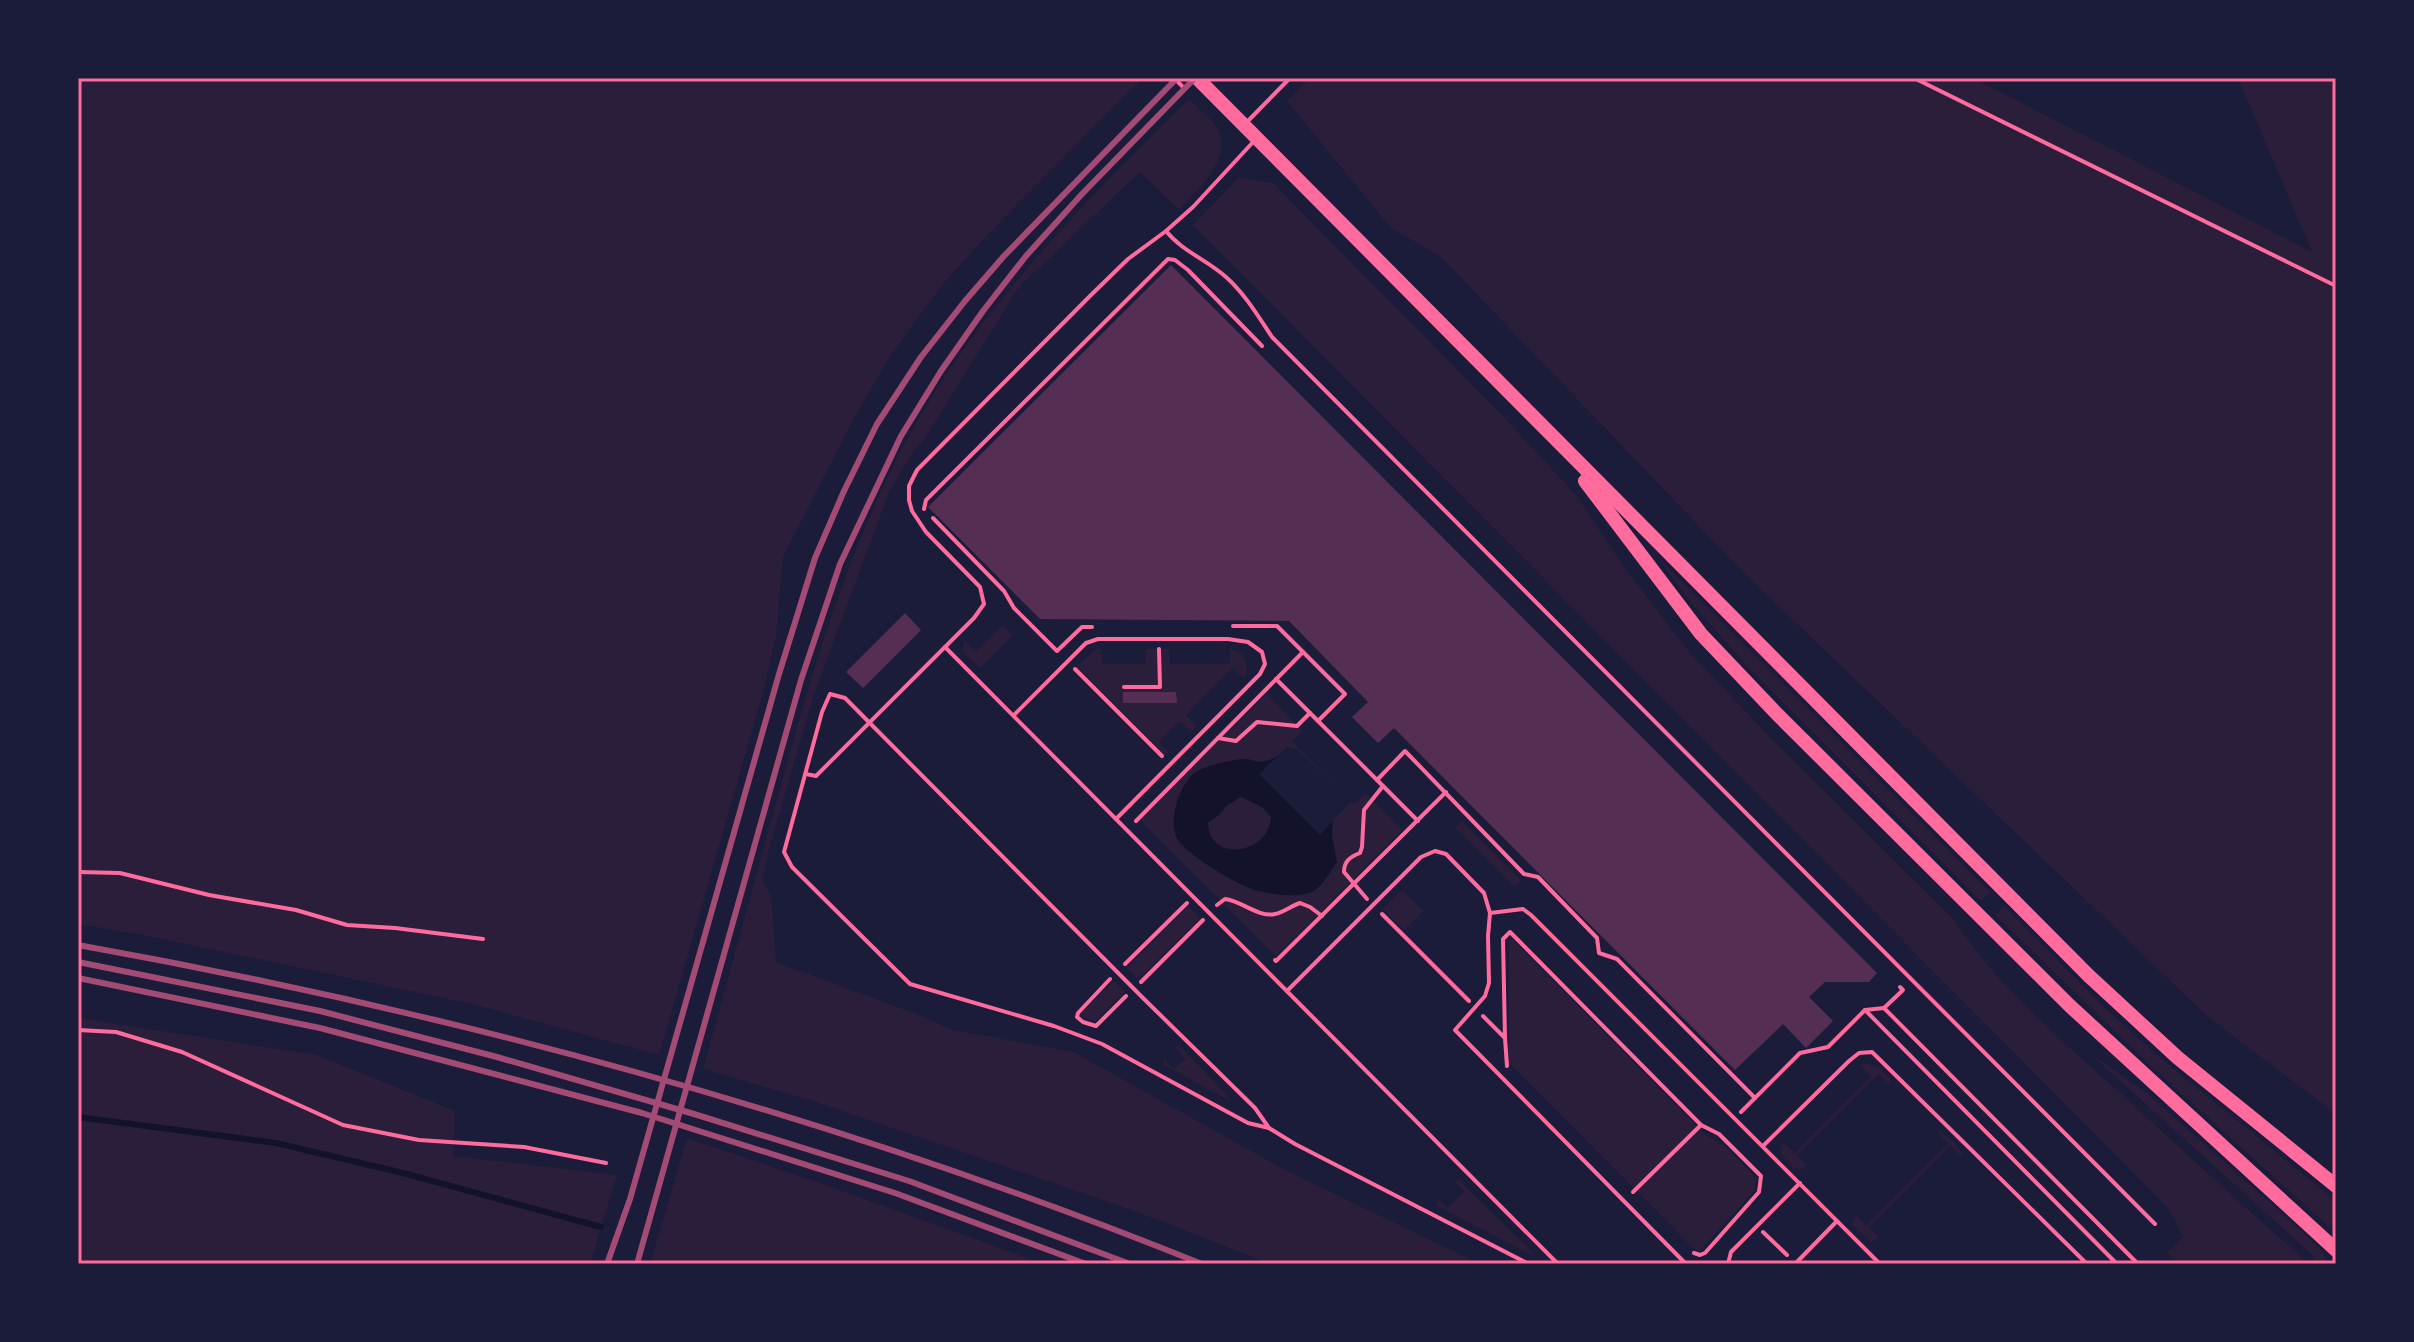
<svg xmlns="http://www.w3.org/2000/svg" width="2414" height="1342" viewBox="0 0 2414 1342" font-family="'Golos Text',sans-serif">
  <rect width="100%" height="100%" fill="#1b1b3a"/>
  <g fill="#2a1e3b">
    <polygon points="78,78 1143,78 988,234 943,284 890,356 852,422 783,557 776,637 762,697 659,1055 472,1004 138,934 78,924"/>
    <polygon points="1310,78 1973,78 2312,252 2238,78 2336,78 2336,1114 2207,1016 1743,572 1442,258 1390,227 1287,101"/>
    <path d="M1189 99C1198 108 1213 119 1219 131 1232 161 1196 190 1179 210L1140 172 1019 287 924 440 915 449 890 490 813 697 768 853 762 880 771 894 776 962 919 1015 953 1030 1074 1052 1285 1170 1480 1264H1271L1132 1210 813 1101 703 1069C729 976 754 882 780 789 812 670 847 552 905 443 977 310 1082 204 1189 99Z"/>
    <path d="M1239 177 1273 183 1502 415 1576 495 1626 570 1691 654 1770 737 1954 920C1999 989 2067 1045 2128 1100 2188 1155 2248 1211 2310 1264H2179L2167 1253 2183 1237 2169 1209 1193 225Z"/>
    <polygon points="1663,565 1666,566 1990,892 1981,901 1751,670 1693,605"/>
    <polygon points="1002,625 1013,635 980,668 963,652 962,649 965,641 976,651"/>
    <path d="M1096 649H1101L1102 664H1145L1146 649H1169L1170 664H1230V649C1246 652 1251 665 1244 679L1233 668 1186 715 1197 726 1191 732 1180 721 1159 742 1169 753 1165 755 1077 666Z"/>
    <polygon points="1267,694 1303,731 1292,741 1354,804 1365,793 1403,830 1276,956 1141,821 1142,817"/>
    <polygon points="1462,821 1521,880 1514,886 1455,828"/>
    <polygon points="1402,890 1423,911 1404,930 1383,909"/>
    <polygon points="1188,906 1200,918 1138,979 1127,968"/>
    <polygon points="2004,906 2104,1007 2158,1056 2336,1201 2336,1233 2150,1065 1995,915"/>
    <polygon points="1512,939 1706,1135 1725,1146 1757,1179 1754,1191 1699,1252 1694,1249 1509,1063 1509,942"/>
    <polygon points="1114,981 1125,992 1095,1021 1082,1017 1082,1013"/>
    <polygon points="78,1018 317,1055 455,1111 453,1156 617,1175 590,1264 78,1264"/>
    <polygon points="1177,1046 1183,1049 1229,1097 1228,1100 1164,1065 1164,1059 1174,1069 1185,1059 1175,1048"/>
    <polygon points="2087,1051 2147,1093 2310,1239 2323,1253 2327,1264 2319,1264 2310,1253"/>
    <polygon points="1865,1063 1879,1067 1892,1081 1889,1084 1879,1074 1797,1155 1807,1166 1800,1170 1794,1168 1781,1154 1781,1146 1784,1143 1795,1153 1871,1077 1861,1066"/>
    <polygon points="1940,1131 1953,1141 1963,1154 1961,1156 1950,1146 1869,1227 1879,1238 1871,1242 1851,1224 1856,1215 1866,1225 1948,1144 1938,1133"/>
    <polygon points="687,1138 820,1183 1044,1264 650,1264"/>
    <polygon points="1459,1180 1534,1254 1533,1256 1437,1206 1437,1198 1448,1208 1464,1191 1454,1181"/>
  </g>
  <path fill="#12122b" fill-rule="evenodd" d="M1287 751 1333 820 1332 836 1337 862C1329 873 1321 890 1309 893 1292 898 1271 894 1255 890 1238 885 1187 855 1178 840 1167 821 1179 787 1194 773 1202 767 1236 758 1247 759 1253 760 1258 763 1265 761 1272 760 1280 755 1287 751ZM1241 797 1262 807 1271 817C1269 855 1209 863 1208 823L1220 814 1226 806Z"/>
  <polygon fill="#1b1b3a" points="1287,747 1298,750 1351,801 1320,835 1259,774"/>
  <g fill="none" stroke-linecap="round" stroke-linejoin="round">
    <polyline stroke="#12122b" stroke-width="6" points="78,1117 276,1143 403,1173 601,1227"/>
  </g>
  <g fill="#542f53">
    <polygon points="1171,265 1877,973 1869,982 1825,982 1809,997 1833,1021 1806,1048 1783,1024 1735,1070 1394,728 1378,743 1352,717 1368,702 1289,621 1040,619 928,507"/>
    <polygon points="905,613 921,630 863,688 846,672"/>
    <polygon points="1123,692 1176,692 1177,703 1123,703"/>
  </g>
  <g fill="none" stroke-linecap="round" stroke-linejoin="round">
    <g stroke="#ff6b9d" stroke-width="4">
      <polyline points="1174,78 1182,86"/>
      <polyline points="924,509 926,500 1168,259 1175,260 1188,270 1262,346"/>
      <polyline points="933,518 1004,591 1014,608 1057,651 1082,627 1092,627"/>
      <polyline points="1233,626 1277,626 1345,694 1318,721 1377,780 1405,751 1524,874 1538,877 1597,938 1599,953 1617,959 1755,1098"/>
      <polyline points="1075,669 1162,756"/>
      <polyline points="1276,679 1318,721"/>
      <polyline points="1124,687 1160,687 1159,649"/>
      <polyline points="1218,738 1236,741 1257,722 1297,726 1310,713"/>
      <polyline points="1377,780 1418,821"/>
      <polyline points="1136,821 1303,652"/>
      <polyline points="78,872 120,873 209,895 296,910 347,925 395,928 483,939"/>
      <path d="M1367 899 1344 872C1344 861 1350 857 1360 853L1362 847 1364 810 1383 786"/>
      <path d="M1217 905 1225 899C1242 901 1259 918 1275 914 1284 912 1291 906 1300 903L1310 907 1322 916"/>
      <polyline points="1382,914 1469,1001"/>
      <polyline points="1275,960 1276,961 1446,792"/>
      <polyline points="1125,964 1187,903"/>
      <polyline points="1110,979 1078,1013 1077,1017 1083,1022 1096,1026 1126,996"/>
      <polyline points="1141,982 1203,920"/>
      <polyline points="1884,1008 1903,990 1900,987"/>
      <polyline points="1865,1010 2117,1264"/>
      <polyline points="1483,1016 1505,1038 1507,1066"/>
      <polyline points="78,1030 116,1032 182,1052 343,1125 419,1140 524,1147 606,1163"/>
      <polyline points="1505,1038 1503,939 1510,932 1701,1125 1719,1134 1761,1176 1759,1192 1705,1253 1700,1255 1694,1253"/>
      <polyline points="1741,1112 1800,1053 1828,1047 1865,1010 1884,1008 2138,1264"/>
      <polyline points="1633,1192 1701,1125"/>
      <polyline points="1763,1232 1787,1255"/>
    </g>
    <g stroke="#ff6b9d" stroke-width="4">
      <polyline points="1914,78 2336,286"/>
      <polyline points="1245,124 1290,78"/>
      <path d="M1166 231C1182 251 1207 260 1226 277 1245 294 1258 316 1272 337L2155 1224"/>
      <polyline points="945,647 1558,1264"/>
      <polyline points="1014,715 1086,643 1098,639 1228,639 1248,642 1262,652 1265,664 1260,674 1116,819"/>
      <polyline points="806,774 816,776 974,618 984,604 980,587 926,532 912,511 909,500 909,486 917,470 1092,294 1128,259 1166,231 1193,207 1254,141"/>
      <polyline points="1490,913 1523,909 1531,915 1880,1264"/>
      <polyline points="1287,991 1421,857 1435,851 1446,854 1484,893 1490,913 1488,936 1489,983 1485,996 1455,1030 1686,1264"/>
      <polyline points="1269,1128 1255,1108 1143,998 845,698 830,694 822,712 784,852 792,867 910,984 1054,1026 1102,1044 1248,1123 1269,1128 1295,1144 1529,1264"/>
      <polyline points="1763,1146 1849,1061 1859,1053 1872,1052 2087,1264"/>
      <polyline points="1728,1264 1731,1252 1800,1183"/>
      <polyline points="1795,1264 1837,1221"/>
    </g>
    <g stroke="#ff6b9d" stroke-width="14">
      <polyline points="1197,78 2089,976 2178,1058 2336,1186"/>
      <polyline points="1585,481 1701,634 1777,714 2070,1006 2336,1250"/>
    </g>
    <g stroke="#a44b75" stroke-width="6">
      <path d="M78 945C462 1014 840 1118 1202 1264"/>
      <polyline points="78,962 320,1011 497,1057 694,1114 909,1181 1130,1264"/>
      <polyline points="78,978 320,1028 642,1113 895,1193 1086,1264"/>
      <polyline points="607,1264 630,1199 779,674 815,558 844,491 877,424 921,357 965,301 1004,256 1177,78"/>
      <polyline points="637,1264 801,680 840,564 901,436 941,371 983,311 1026,256 1082,194 1195,78"/>
    </g>
  </g>
  <rect width="2414" height="1342" fill="none" stroke="#1b1b3a" stroke-width="160"/>
  <rect x="80" y="80" width="2254" height="1182" fill="none" stroke="#ff6b9d" stroke-width="3"/>
</svg>
